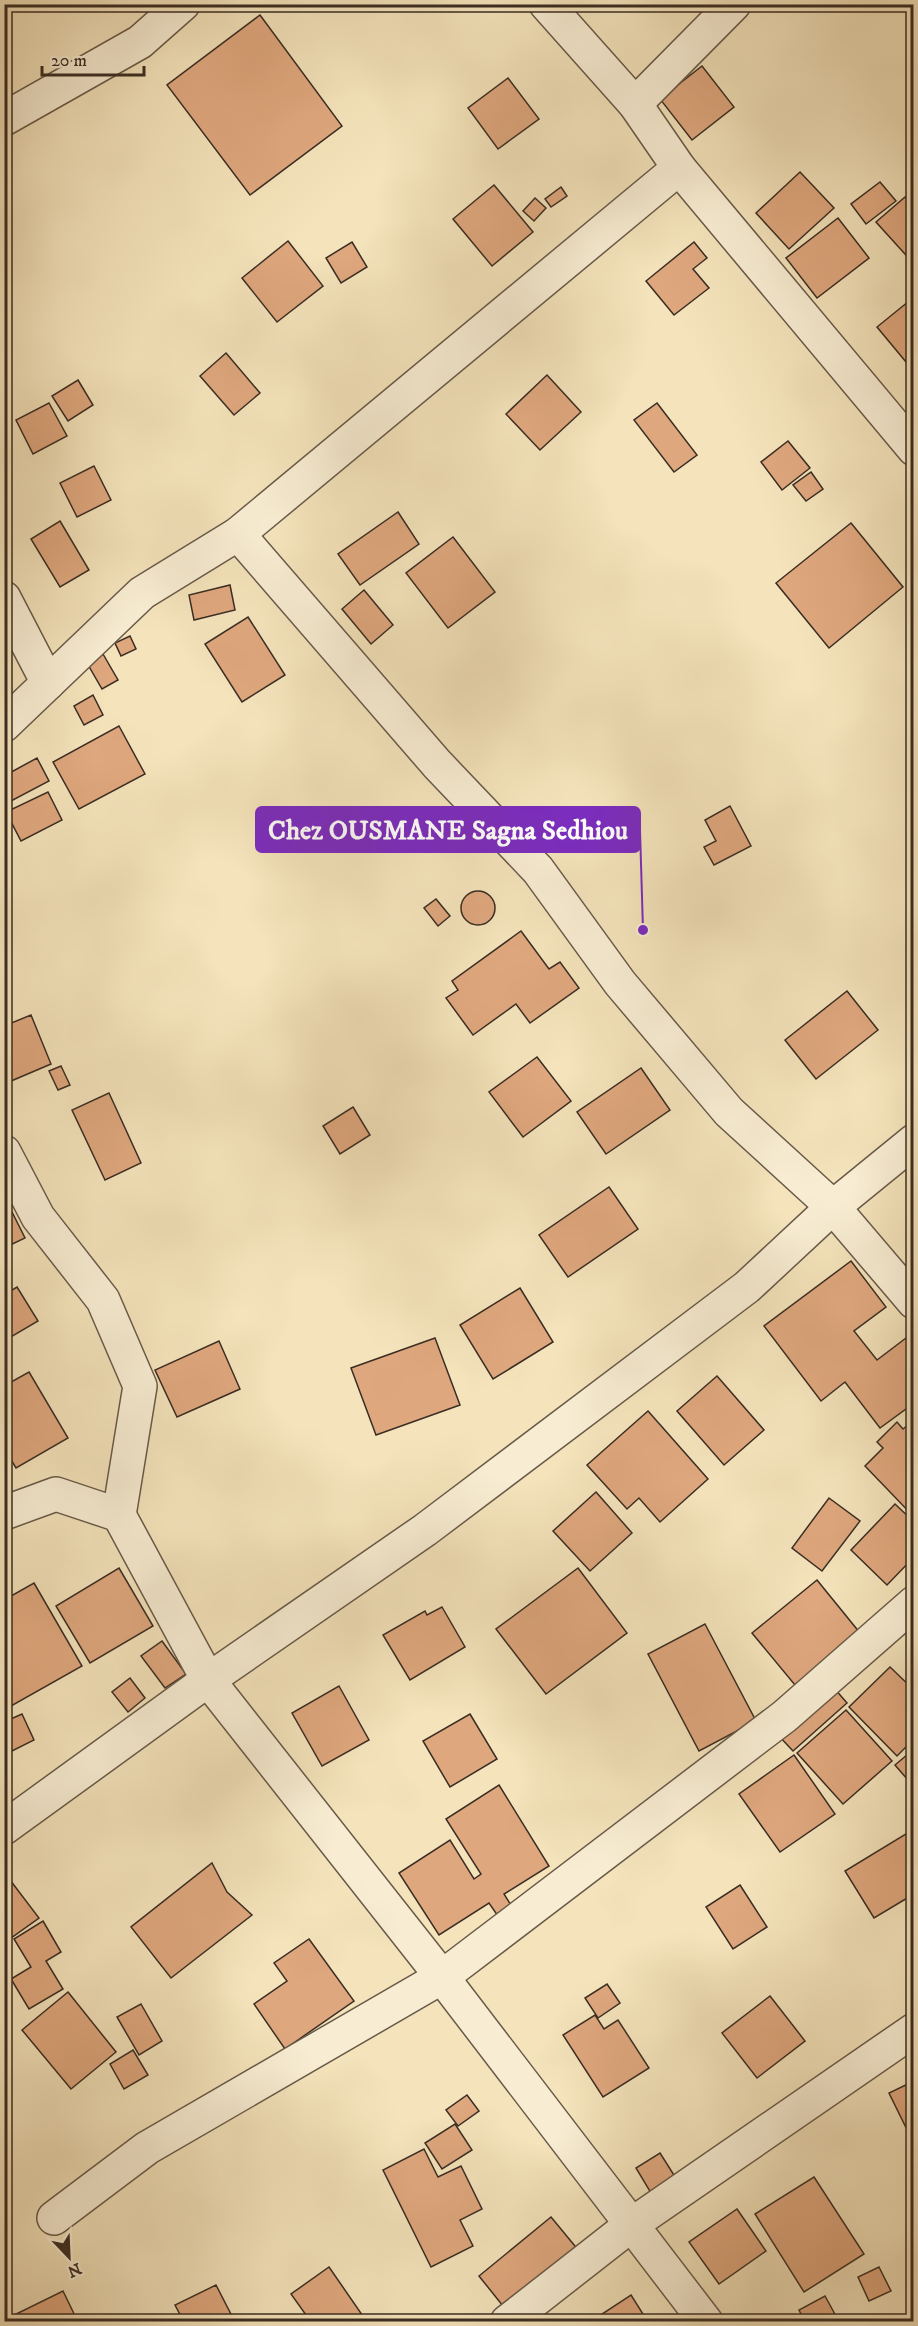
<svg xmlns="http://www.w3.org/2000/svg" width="918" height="2326" viewBox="0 0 918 2326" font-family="'IM FELL DW Pica',serif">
  <rect width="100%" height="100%" fill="#f4e3bb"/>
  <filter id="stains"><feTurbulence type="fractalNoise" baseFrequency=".00333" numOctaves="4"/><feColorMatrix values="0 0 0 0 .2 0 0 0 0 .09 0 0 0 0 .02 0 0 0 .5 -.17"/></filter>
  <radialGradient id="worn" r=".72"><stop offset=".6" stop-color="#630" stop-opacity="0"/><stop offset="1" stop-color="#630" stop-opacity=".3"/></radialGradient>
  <g fill="#dfa77e" stroke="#3a2d23" stroke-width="1.5">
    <polygon points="260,15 342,126 250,195 167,85"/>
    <polygon points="702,66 734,107 692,140 660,99"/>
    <polygon points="508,78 539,119 498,149 468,108"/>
    <polygon points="800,172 834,208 789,249 756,213"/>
    <polygon points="880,182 896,201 866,224 851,204"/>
    <polygon points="494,185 533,232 492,266 453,219"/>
    <polygon points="561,187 567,196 551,207 545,199"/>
    <polygon points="905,197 914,207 914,264 876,222"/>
    <polygon points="535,198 546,208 534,221 523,211"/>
    <polygon points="838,218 869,258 817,298 786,258"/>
    <polygon points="288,241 323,286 277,322 242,278"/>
    <polygon points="352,242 367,267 341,283 326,258"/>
    <polygon points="694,242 707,258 693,269 709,288 674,315 646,281"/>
    <polygon points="914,297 914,366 911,368 877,327"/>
    <polygon points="226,353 260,393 234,415 200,376"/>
    <polygon points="547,375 581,412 540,450 506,414"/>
    <polygon points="78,380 93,405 68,421 52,396"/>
    <polygon points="49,403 67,436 33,454 16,420"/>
    <polygon points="657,403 697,455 674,472 634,420"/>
    <polygon points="788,441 810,468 782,490 761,462"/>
    <polygon points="94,466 111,500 77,517 60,483"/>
    <polygon points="811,472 823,489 806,501 793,485"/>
    <polygon points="398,512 419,544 360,585 338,554"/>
    <polygon points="60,521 89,570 60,587 31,539"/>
    <polygon points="851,523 903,587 829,648 776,583"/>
    <polygon points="453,537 495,592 448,628 406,573"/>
    <polygon points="230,585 235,610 194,620 189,595"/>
    <polygon points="364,590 393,625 371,644 342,609"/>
    <polygon points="248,617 285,675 242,702 205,644"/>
    <polygon points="130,636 136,649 121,656 115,643"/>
    <polygon points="103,654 118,680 102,689 87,663"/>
    <polygon points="93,695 103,715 84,725 74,706"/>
    <polygon points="119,726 145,774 79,809 53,762"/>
    <polygon points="37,758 49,781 11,801 4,789 4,776"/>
    <polygon points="48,792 62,820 21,841 6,812"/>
    <polygon points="730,806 751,846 714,865 704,847 716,841 705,820"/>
    <circle cx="478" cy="908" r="17"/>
    <polygon points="436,899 450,916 438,926 424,908"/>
    <polygon points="521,931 549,969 560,962 579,988 530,1023 516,1004 473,1035 446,998 458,990 452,981"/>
    <polygon points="847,991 878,1030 816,1079 785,1040"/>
    <polygon points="31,1015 51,1064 4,1084 4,1026"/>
    <polygon points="537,1057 571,1101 523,1137 489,1092"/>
    <polygon points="61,1066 70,1085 58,1090 49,1071"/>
    <polygon points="641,1068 670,1110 606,1154 577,1112"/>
    <polygon points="109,1093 141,1163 105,1180 72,1110"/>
    <polygon points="353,1107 370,1135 340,1154 323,1126"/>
    <polygon points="609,1187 638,1229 568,1277 539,1235"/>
    <polygon points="8,1204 25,1238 4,1248 4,1206"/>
    <polygon points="851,1261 886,1307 854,1331 877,1360 910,1335 914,1340 914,1403 880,1428 845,1382 821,1401 764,1326"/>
    <polygon points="17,1287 38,1321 4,1341 4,1295"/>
    <polygon points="520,1288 553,1342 493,1379 460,1325"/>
    <polygon points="435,1338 460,1405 376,1435 351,1368"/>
    <polygon points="219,1341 240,1389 177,1417 155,1370"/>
    <polygon points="29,1372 68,1438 16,1468 4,1448 4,1386"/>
    <polygon points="717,1376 764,1430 724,1465 677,1411"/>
    <polygon points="648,1411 708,1479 660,1522 639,1498 627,1509 587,1465"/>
    <polygon points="914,1420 914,1517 865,1466 883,1448 877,1442 897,1422 903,1429"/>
    <polygon points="596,1492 632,1533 590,1571 553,1531"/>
    <polygon points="829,1498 860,1521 822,1571 792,1548"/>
    <polygon points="895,1504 914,1522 914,1557 887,1585 851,1550"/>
    <polygon points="119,1568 153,1626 90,1663 56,1606"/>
    <polygon points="578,1568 627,1633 546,1694 496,1629"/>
    <polygon points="817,1580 860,1633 795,1685 752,1633"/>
    <polygon points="34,1583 82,1666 4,1710 4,1600"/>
    <polygon points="442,1607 465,1647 410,1680 383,1635 425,1611 427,1615"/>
    <polygon points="705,1624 756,1721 699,1751 648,1654"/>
    <polygon points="162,1641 186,1674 165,1688 141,1656"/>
    <polygon points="890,1667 914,1690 914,1739 897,1756 849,1707"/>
    <polygon points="130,1678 145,1698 128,1712 112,1692"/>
    <polygon points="339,1686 369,1740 322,1766 292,1713"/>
    <polygon points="834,1688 847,1703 793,1751 779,1736"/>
    <polygon points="846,1710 892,1761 843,1804 797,1753"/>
    <polygon points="22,1714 34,1740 12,1751 4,1734 4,1722"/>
    <polygon points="470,1714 497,1759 450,1787 423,1741"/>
    <polygon points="914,1749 914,1787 895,1765"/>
    <polygon points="794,1755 835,1814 780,1852 739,1794"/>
    <polygon points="499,1785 549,1866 504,1894 514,1910 500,1919 489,1903 439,1935 399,1873 450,1840 474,1879 481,1874 446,1819"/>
    <polygon points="914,1829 914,1894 874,1918 845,1871"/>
    <polygon points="212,1863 227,1892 252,1915 171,1978 131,1927"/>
    <polygon points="4,1872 39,1918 4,1943"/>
    <polygon points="740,1885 767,1927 733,1949 706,1907"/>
    <polygon points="43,1921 61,1952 46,1961 63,1989 29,2009 11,1979 31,1967 14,1939"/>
    <polygon points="309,1939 354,2001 285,2049 254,2004 287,1981 274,1963"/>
    <polygon points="607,1984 620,2003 598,2018 585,1998"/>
    <polygon points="68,1992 116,2052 71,2089 22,2030"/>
    <polygon points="770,1996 805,2041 757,2078 722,2033"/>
    <polygon points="141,2004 162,2041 139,2055 117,2017"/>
    <polygon points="595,2015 604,2029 618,2020 649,2068 603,2097 563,2035"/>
    <polygon points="133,2050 148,2075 124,2089 110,2064"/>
    <polygon points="914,2081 914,2144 889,2093"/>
    <polygon points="467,2095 479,2111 458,2126 446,2110"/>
    <polygon points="455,2124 472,2150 442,2169 425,2143"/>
    <polygon points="424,2149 438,2177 461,2166 482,2209 460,2220 473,2246 431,2267 383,2170"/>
    <polygon points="660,2153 679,2183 654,2198 636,2168"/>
    <polygon points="814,2177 864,2254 804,2292 755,2214"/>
    <polygon points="737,2209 766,2251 719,2284 689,2242"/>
    <polygon points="551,2217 584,2257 511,2316 479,2276"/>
    <polygon points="329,2267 367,2322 311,2322 291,2294"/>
    <polygon points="879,2267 891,2291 869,2301 858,2277"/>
    <polygon points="216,2285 235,2322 184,2322 175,2305"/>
    <polygon points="63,2291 78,2322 4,2322 4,2320"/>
    <polygon points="631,2295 648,2322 602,2322 599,2316"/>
    <polygon points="825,2296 837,2318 831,2322 805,2322 799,2310"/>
  </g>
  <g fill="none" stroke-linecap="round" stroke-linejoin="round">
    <defs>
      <g id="street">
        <polyline points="546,4 635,104 679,168 914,449"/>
        <polyline points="635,104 734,4"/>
        <polyline points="4,119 140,42 183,4"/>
        <polyline points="238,534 437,764 538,870 620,983 729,1112 833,1207 914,1302"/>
        <polyline points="4,598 48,683"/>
        <polyline points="4,725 142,593 238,534 679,168"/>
        <polyline points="4,1152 38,1217 103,1300 140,1386 119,1515"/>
        <polyline points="4,1513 56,1494 119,1515 208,1680 442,1977 706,2322"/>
        <polyline points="4,1828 208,1680 425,1530 747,1287 833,1207 914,1141"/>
        <polyline points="54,2218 147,2148 442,1977 785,1716 914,1603"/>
        <polyline points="507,2322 631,2225 914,2030"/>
      </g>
    </defs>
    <use href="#street" stroke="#685a49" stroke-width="36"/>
    <use href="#street" stroke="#f8edd3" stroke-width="33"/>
  </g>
  <path fill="none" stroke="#7b2cbf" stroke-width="2" d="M643 930L640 830"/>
  <circle fill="#7b2cbf" stroke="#f8edd3" stroke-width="2" cx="643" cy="930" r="6"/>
  <rect fill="#7b2cbf" stroke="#7b2cbf" stroke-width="2" x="256" y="807" width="384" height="45" rx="6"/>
  <g font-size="27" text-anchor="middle" font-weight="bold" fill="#fff">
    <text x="448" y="839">Chez OUSMANE Sagna Sedhiou</text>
  </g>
  <rect width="918" height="2326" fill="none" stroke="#f4e3bb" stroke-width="24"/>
  <rect x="6" y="6" width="906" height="2314" fill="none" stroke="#3a2d23" stroke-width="3"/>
  <rect x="12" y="12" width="894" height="2302" fill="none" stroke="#3a2d23" stroke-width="1.5"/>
  <g transform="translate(69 2257) rotate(157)" stroke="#f8edd3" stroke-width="4.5" paint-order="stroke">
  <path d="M0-4.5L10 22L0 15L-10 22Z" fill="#3a2d23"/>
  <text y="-9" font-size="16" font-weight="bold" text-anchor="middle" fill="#3a2d23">N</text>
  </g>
  <path d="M42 66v9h102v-9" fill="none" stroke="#3a2d23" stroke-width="3"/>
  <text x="51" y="66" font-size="18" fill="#3a2d23" stroke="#f8edd3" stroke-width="4.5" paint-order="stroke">20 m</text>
  <rect width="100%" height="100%" filter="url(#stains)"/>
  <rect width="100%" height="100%" fill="url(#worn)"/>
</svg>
